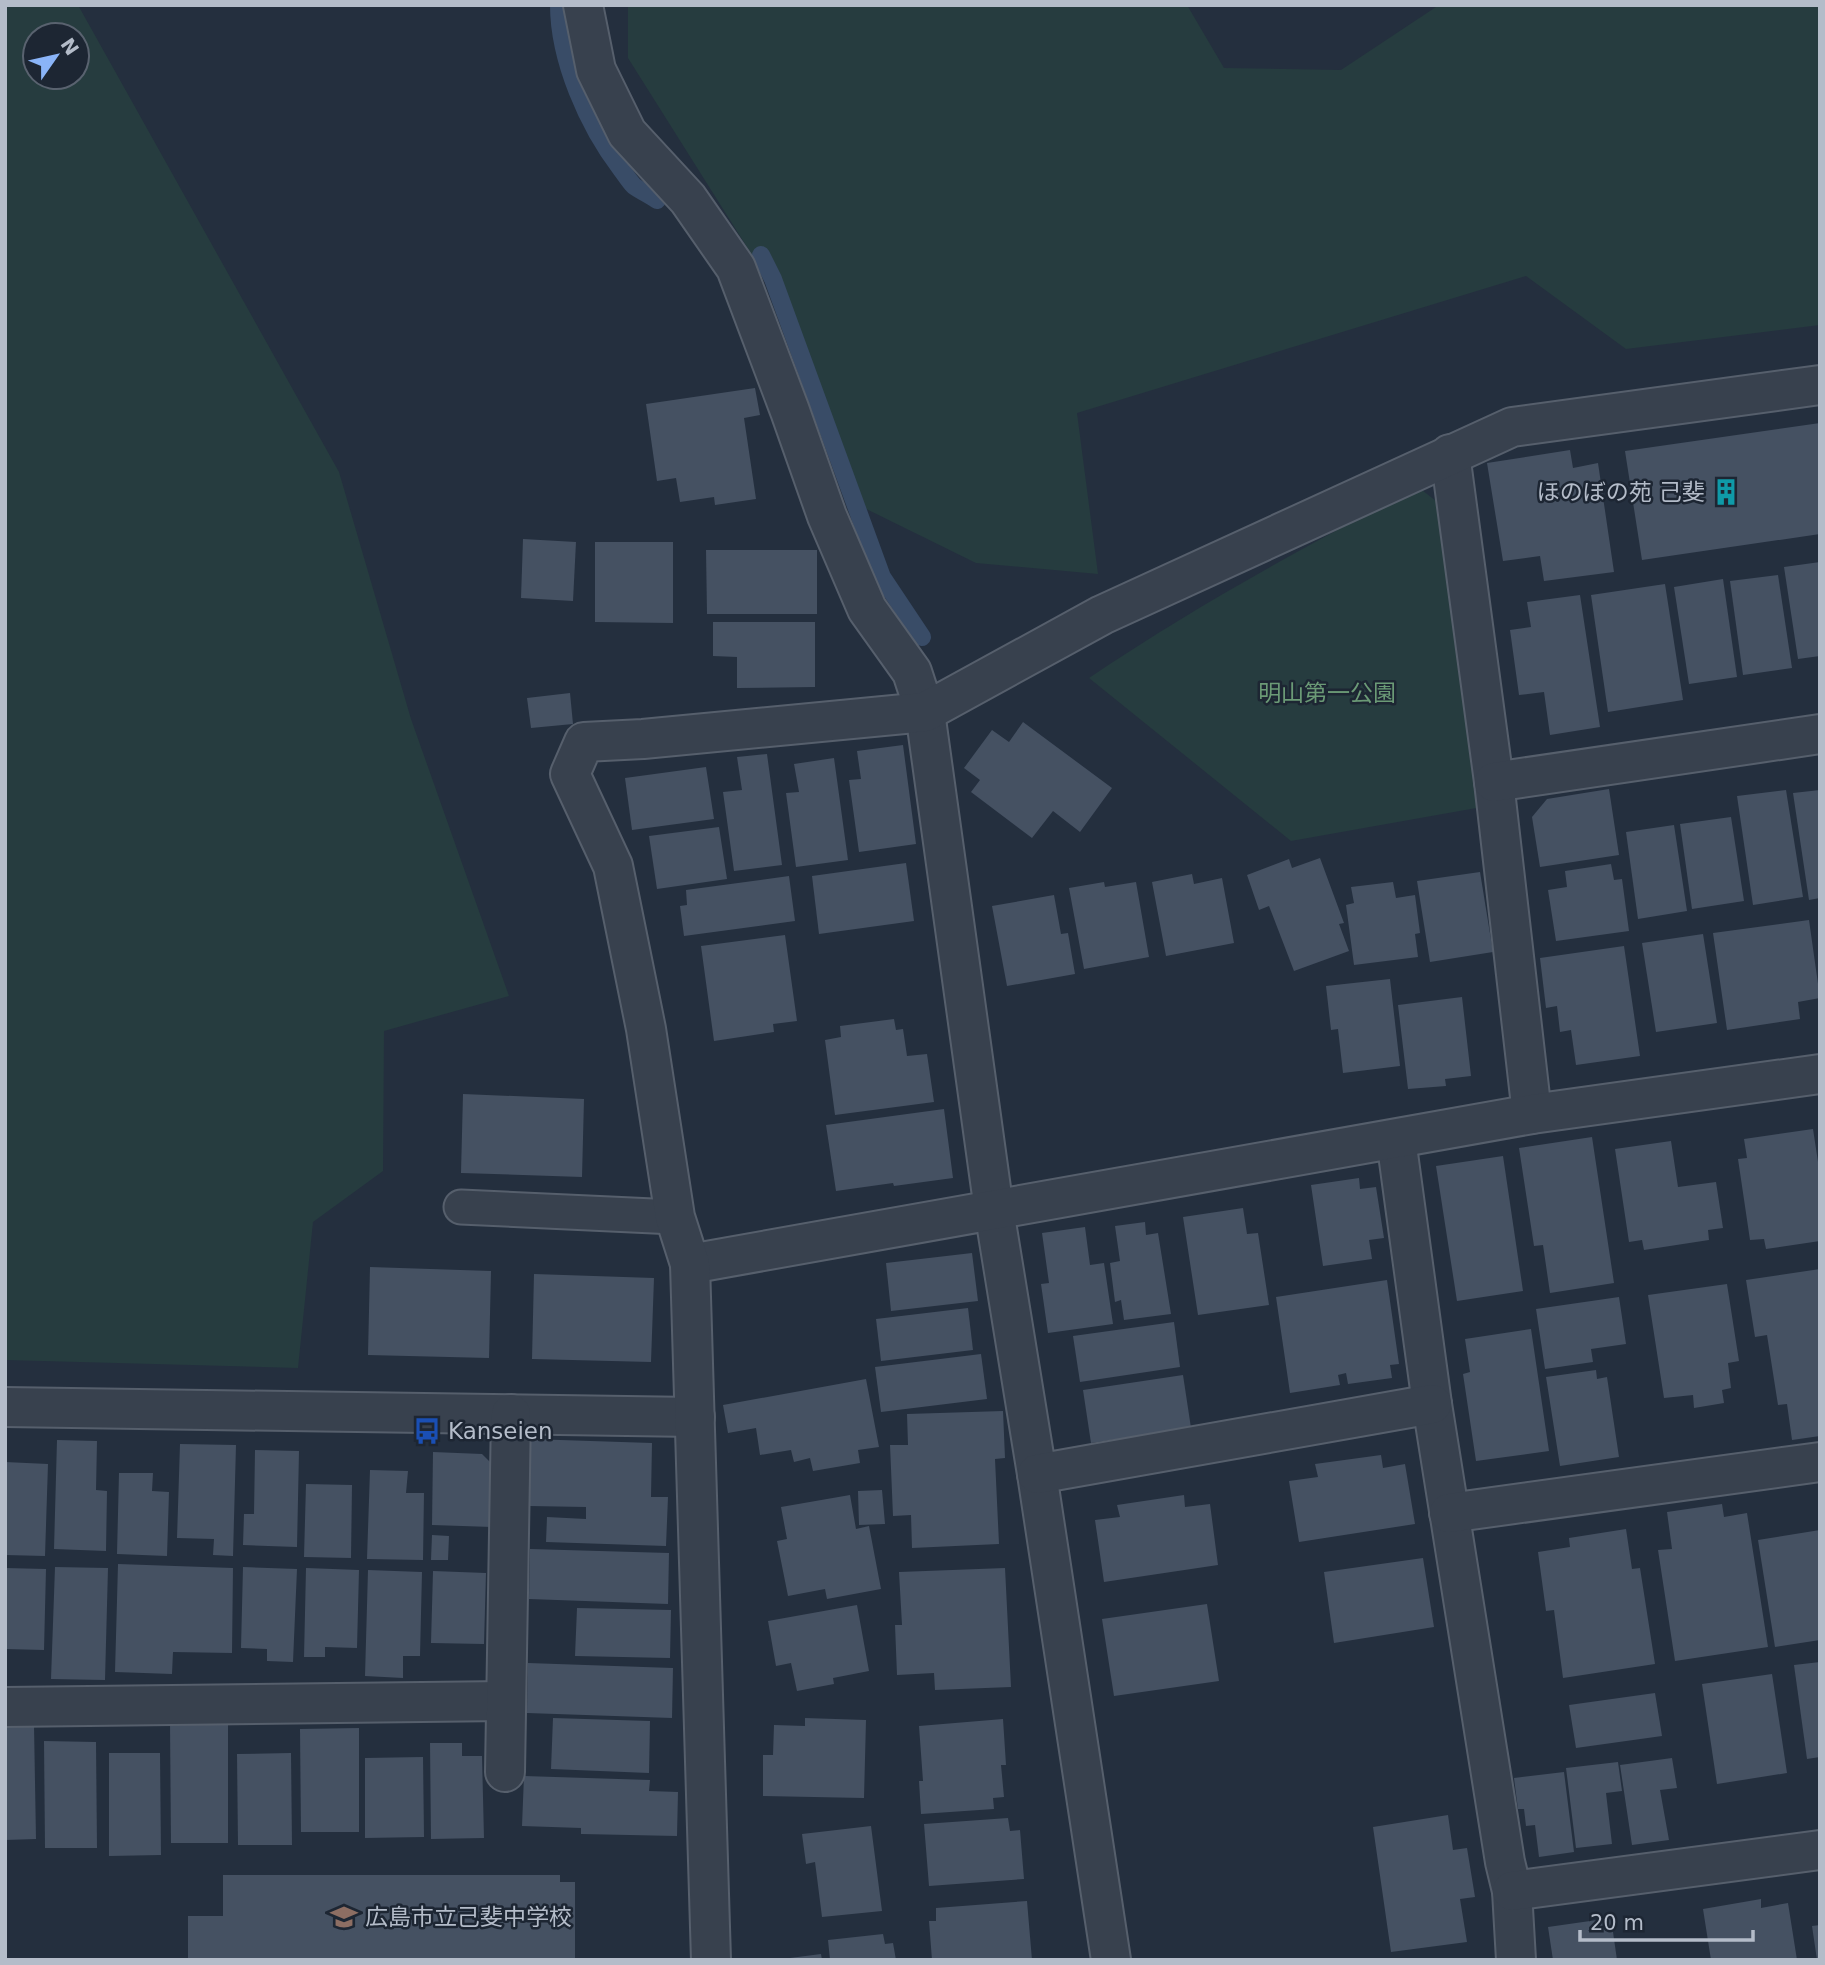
<svg xmlns="http://www.w3.org/2000/svg" width="1825" height="1965" viewBox="0 0 1825 1965" font-family="'DejaVu Sans','Noto Sans JP',sans-serif">
  <rect width="100%" height="100%" fill="#242f3e"/>
  <g fill="#263c3f" fill-rule="evenodd">
    <path d="M5 5H78L339 472 411 719 509 996 384 1031 383 1171 313 1222 298 1368 5 1360ZM35 35H77V77H35Z"/>
    <polygon points="628,5 1187,5 1224,68 1341,70 1439,5 1820,5 1820,325 1626,349 1526,276 1077,413 1098,574 976,563 846,499 803,336 628,58"/>
    <path d="M1418 487 1440 504 1482 807 1291 841 1089 678C1195 606 1306 546 1418 487Z"/>
  </g>
  <g fill="none" stroke-linecap="round" stroke-linejoin="round">
    <g stroke="#394c67" stroke-width="18">
      <path d="M559 5C559 60 588 126 621 169 625 174 629 181 634 186 641 191 650 195 657 200"/>
      <polyline points="761,255 773,279 882,577 922,637"/>
    </g>
  </g>
  <g fill="#455162">
    <polygon points="755,388 760,415 744,418 756,499 715,505 714,497 680,502 676,478 657,481 646,404"/>
    <polygon points="1820,423 1820,534 1642,560 1625,451"/>
    <polygon points="1570,450 1573,468 1598,463 1614,572 1544,581 1540,556 1503,561 1487,463"/>
    <polygon points="523,539 576,542 573,601 521,598"/>
    <polygon points="595,542 673,542 673,623 595,622"/>
    <polygon points="706,550 817,550 817,614 707,614"/>
    <polygon points="1820,562 1820,656 1798,659 1784,567"/>
    <polygon points="1778,575 1792,668 1743,675 1730,581"/>
    <polygon points="1723,579 1737,677 1689,684 1674,587"/>
    <polygon points="1665,584 1683,700 1608,712 1591,595"/>
    <polygon points="1580,595 1600,727 1550,735 1544,692 1519,695 1510,630 1531,627 1527,602"/>
    <polygon points="713,622 815,622 815,687 737,688 737,657 713,656"/>
    <polygon points="570,693 573,724 531,728 527,698"/>
    <polygon points="1023,722 1112,788 1080,832 1053,811 1032,838 971,792 980,780 964,768 992,730 1009,742"/>
    <polygon points="903,745 916,844 859,852 849,780 861,779 857,751"/>
    <polygon points="767,754 782,865 734,871 723,792 742,790 737,757"/>
    <polygon points="834,758 848,860 796,867 786,793 799,792 794,764"/>
    <polygon points="706,767 714,819 632,830 625,778"/>
    <polygon points="1609,789 1619,855 1540,867 1532,817 1547,799"/>
    <polygon points="1786,790 1803,897 1753,905 1737,796"/>
    <polygon points="1820,790 1820,898 1809,900 1793,793"/>
    <polygon points="1731,817 1744,901 1692,909 1680,824"/>
    <polygon points="1674,825 1687,911 1638,919 1626,832"/>
    <polygon points="719,827 727,879 657,889 649,836"/>
    <polygon points="1320,858 1344,923 1339,924 1349,951 1294,971 1269,906 1259,910 1247,875 1289,859 1292,868"/>
    <polygon points="906,863 914,921 819,934 812,876"/>
    <polygon points="1611,864 1614,880 1622,879 1629,931 1556,941 1548,890 1567,887 1565,871"/>
    <polygon points="1480,872 1493,952 1430,962 1417,881"/>
    <polygon points="1192,874 1194,884 1222,878 1234,943 1166,956 1152,882"/>
    <polygon points="789,876 795,921 684,936 680,906 687,905 686,890"/>
    <polygon points="1104,882 1105,887 1136,882 1149,957 1084,969 1069,888"/>
    <polygon points="1393,882 1396,898 1415,895 1420,933 1415,934 1418,957 1354,965 1346,905 1354,903 1351,887"/>
    <polygon points="1054,895 1061,934 1068,933 1075,974 1007,986 992,906"/>
    <polygon points="1809,920 1820,998 1798,1002 1800,1019 1727,1030 1713,933"/>
    <polygon points="1703,934 1717,1023 1656,1032 1642,943"/>
    <polygon points="785,935 797,1021 773,1024 774,1032 714,1041 701,946"/>
    <polygon points="1624,946 1640,1056 1576,1065 1571,1030 1560,1032 1557,1006 1546,1008 1540,958"/>
    <polygon points="1390,979 1400,1066 1343,1073 1338,1029 1331,1030 1326,986"/>
    <polygon points="1462,997 1471,1076 1445,1079 1446,1086 1408,1089 1398,1005"/>
    <polygon points="894,1019 896,1030 903,1029 907,1056 927,1054 934,1102 835,1115 825,1040 841,1037 840,1026"/>
    <polygon points="463,1094 584,1099 582,1177 461,1173"/>
    <polygon points="944,1109 953,1178 894,1186 893,1183 836,1191 826,1125"/>
    <polygon points="1813,1129 1820,1175 1820,1241 1766,1249 1764,1239 1750,1240 1738,1159 1747,1158 1744,1139"/>
    <polygon points="1592,1137 1614,1283 1550,1293 1543,1245 1534,1246 1519,1148"/>
    <polygon points="1671,1141 1678,1187 1716,1182 1723,1228 1708,1230 1709,1240 1644,1250 1642,1240 1629,1242 1615,1149"/>
    <polygon points="1503,1156 1523,1291 1457,1301 1436,1166"/>
    <polygon points="1359,1178 1360,1189 1376,1187 1384,1238 1369,1240 1372,1259 1323,1266 1311,1185"/>
    <polygon points="1243,1208 1247,1234 1258,1233 1269,1305 1198,1315 1183,1217"/>
    <polygon points="1145,1222 1146,1235 1158,1233 1171,1314 1124,1320 1121,1300 1115,1302 1110,1263 1120,1261 1115,1226"/>
    <polygon points="1085,1227 1090,1265 1104,1263 1113,1324 1048,1333 1041,1284 1049,1283 1042,1233"/>
    <polygon points="972,1253 978,1301 891,1311 886,1263"/>
    <polygon points="370,1267 491,1271 489,1358 368,1355"/>
    <polygon points="1820,1269 1820,1436 1792,1440 1787,1404 1778,1405 1767,1335 1755,1337 1746,1280"/>
    <polygon points="534,1274 654,1278 651,1362 532,1359"/>
    <polygon points="1387,1280 1399,1364 1390,1365 1392,1378 1348,1384 1346,1373 1338,1375 1340,1385 1290,1393 1276,1297"/>
    <polygon points="1727,1284 1739,1361 1728,1363 1731,1388 1722,1390 1724,1403 1694,1408 1693,1395 1664,1398 1648,1295"/>
    <polygon points="1619,1297 1626,1344 1591,1349 1593,1362 1545,1369 1536,1309"/>
    <polygon points="968,1308 973,1350 881,1361 876,1319"/>
    <polygon points="1174,1322 1180,1367 1080,1382 1073,1336"/>
    <polygon points="1531,1329 1549,1451 1476,1461 1463,1374 1470,1372 1465,1339"/>
    <polygon points="981,1354 987,1399 881,1412 875,1367"/>
    <polygon points="1596,1370 1597,1379 1607,1377 1619,1457 1560,1466 1546,1377"/>
    <polygon points="1183,1375 1191,1428 1091,1443 1083,1390"/>
    <polygon points="866,1379 879,1447 858,1450 860,1463 813,1471 810,1458 794,1462 791,1450 760,1455 756,1428 728,1433 723,1405"/>
    <polygon points="1003,1411 1005,1458 995,1459 999,1544 912,1548 911,1515 893,1516 890,1445 908,1445 907,1414"/>
    <polygon points="530,1439 652,1443 651,1497 668,1497 666,1546 546,1542 547,1517 586,1519 586,1507 529,1506"/>
    <polygon points="57,1440 97,1441 96,1490 107,1491 106,1551 54,1549"/>
    <polygon points="180,1444 236,1445 233,1556 213,1555 214,1539 177,1538"/>
    <polygon points="255,1450 299,1451 297,1547 243,1545 244,1514 254,1514"/>
    <polygon points="433,1452 482,1454 494,1466 492,1527 432,1525"/>
    <polygon points="1381,1455 1383,1468 1405,1464 1415,1524 1299,1542 1289,1481 1318,1477 1315,1464"/>
    <polygon points="5,1462 48,1464 45,1556 5,1555"/>
    <polygon points="370,1470 408,1471 406,1493 424,1493 423,1560 367,1559"/>
    <polygon points="119,1473 153,1473 152,1491 169,1492 167,1556 117,1554"/>
    <polygon points="306,1484 352,1485 351,1558 304,1557"/>
    <polygon points="882,1490 885,1524 859,1525 858,1491"/>
    <polygon points="850,1495 856,1529 869,1526 881,1589 827,1599 825,1589 788,1596 777,1541 787,1539 781,1507"/>
    <polygon points="1184,1495 1185,1507 1210,1504 1218,1565 1104,1582 1095,1520 1120,1517 1117,1505"/>
    <polygon points="1722,1504 1724,1517 1747,1513 1768,1647 1675,1661 1658,1550 1672,1549 1667,1512"/>
    <polygon points="1626,1529 1632,1569 1640,1568 1655,1664 1563,1678 1554,1610 1546,1611 1538,1552 1570,1547 1569,1538"/>
    <polygon points="1820,1530 1820,1640 1775,1647 1758,1540"/>
    <polygon points="432,1535 449,1536 448,1560 431,1560"/>
    <polygon points="530,1549 669,1553 668,1604 529,1599"/>
    <polygon points="1423,1558 1434,1627 1334,1643 1324,1572"/>
    <polygon points="118,1564 233,1568 232,1653 173,1652 172,1674 115,1672"/>
    <polygon points="55,1567 108,1568 105,1680 51,1679"/>
    <polygon points="243,1567 297,1569 293,1662 267,1661 267,1649 241,1648"/>
    <polygon points="5,1568 46,1569 44,1650 5,1649"/>
    <polygon points="306,1568 359,1570 357,1648 325,1647 325,1657 304,1657"/>
    <polygon points="1005,1568 1011,1687 935,1690 934,1673 897,1675 895,1625 902,1625 899,1572"/>
    <polygon points="368,1570 422,1572 420,1656 403,1656 403,1678 365,1676"/>
    <polygon points="433,1571 486,1573 484,1644 431,1643"/>
    <polygon points="1207,1604 1219,1681 1114,1696 1102,1619"/>
    <polygon points="857,1605 869,1671 833,1678 834,1684 797,1691 791,1663 776,1666 768,1621"/>
    <polygon points="577,1608 671,1610 670,1658 575,1656"/>
    <polygon points="1820,1662 1820,1757 1807,1759 1794,1665"/>
    <polygon points="528,1663 673,1668 672,1718 527,1713"/>
    <polygon points="1772,1674 1787,1773 1717,1784 1702,1684"/>
    <polygon points="1655,1693 1662,1736 1576,1748 1569,1705"/>
    <polygon points="553,1718 650,1721 649,1773 551,1769"/>
    <polygon points="805,1718 866,1720 864,1798 763,1796 763,1755 773,1755 774,1725 805,1726"/>
    <polygon points="1003,1719 1006,1765 1001,1765 1004,1797 993,1798 994,1809 921,1814 919,1781 923,1781 919,1726"/>
    <polygon points="170,1723 228,1723 228,1843 171,1843"/>
    <polygon points="5,1725 34,1725 36,1839 5,1840"/>
    <polygon points="359,1728 359,1832 301,1832 300,1729"/>
    <polygon points="44,1741 96,1742 97,1848 45,1848"/>
    <polygon points="430,1743 462,1743 462,1756 482,1756 484,1838 431,1839"/>
    <polygon points="109,1753 160,1753 161,1855 109,1856"/>
    <polygon points="291,1753 292,1845 238,1845 237,1754"/>
    <polygon points="423,1757 424,1837 365,1838 365,1758"/>
    <polygon points="1672,1758 1677,1788 1660,1790 1669,1840 1632,1845 1620,1765"/>
    <polygon points="1618,1762 1622,1791 1606,1793 1612,1844 1576,1848 1566,1768"/>
    <polygon points="1564,1772 1574,1852 1539,1857 1535,1825 1526,1826 1524,1809 1518,1809 1514,1778"/>
    <polygon points="524,1776 650,1780 649,1791 678,1792 677,1836 581,1834 581,1828 522,1826"/>
    <polygon points="1448,1815 1453,1850 1467,1848 1475,1897 1460,1899 1467,1942 1391,1952 1373,1827"/>
    <polygon points="1008,1818 1010,1831 1020,1830 1024,1879 929,1886 924,1824"/>
    <polygon points="871,1826 882,1911 822,1917 815,1862 806,1864 802,1834"/>
    <polygon points="223,1875 560,1875 560,1882 575,1882 575,1960 188,1960 188,1916 223,1916"/>
    <polygon points="1761,1899 1761,1908 1788,1903 1797,1960 1711,1960 1703,1909"/>
    <polygon points="1027,1901 1032,1960 932,1960 929,1921 936,1921 936,1908"/>
    <polygon points="1611,1918 1617,1960 1553,1960 1548,1927"/>
    <polygon points="1820,1925 1820,1960 1817,1960 1812,1926"/>
    <polygon points="883,1934 885,1944 893,1943 896,1960 830,1960 828,1940"/>
    <polygon points="821,1954 822,1960 790,1960 790,1958"/>
  </g>
  <g fill="none" stroke-linecap="round" stroke-linejoin="round">
    <defs>
      <polyline id="lane" points="461,1207 675,1217"/>
      <g id="street">
        <polyline points="583,5 596,70 627,133 688,199 736,268 790,411 827,516 867,609 912,672 925,712 994,1210 1037,1474 1111,1960"/>
        <polyline points="1450,454 1494,782 1532,1114"/>
        <polyline points="1494,782 1820,734"/>
        <polyline points="1396,1139 1432,1404 1505,1862 1512,1891 1516,1960"/>
        <polyline points="690,1264 1532,1114 1820,1074"/>
        <polyline points="5,1407 695,1417"/>
        <polyline points="1037,1474 1432,1404"/>
        <polyline points="1449,1513 1820,1462"/>
        <polyline points="5,1707 506,1701"/>
        <polyline points="505,1772 511,1414"/>
        <polyline points="1512,1891 1820,1850"/>
        <polyline points="711,1960 690,1264 675,1217 646,1029 613,866 570,774 584,742 643,739 925,712 1102,615 1512,427 1820,385"/>
      </g>
    </defs>
    <use href="#lane" stroke="#565f6c" stroke-width="37"/>
    <use href="#street" stroke="#565f6c" stroke-width="42"/>
    <use href="#lane" stroke="#38414e" stroke-width="33"/>
    <use href="#street" stroke="#38414e" stroke-width="38"/>
  </g>
  <defs>
    <symbol id="building-bare" viewBox="-9 -9 18 18"><path d="M-4-6H4V6H1V3H-1V6H-4ZM-2.5-4.3h1.7v1.8h-1.7ZM.8-4.3h1.7v1.8H.8ZM-2.5-1h1.7V.8h-1.7ZM.8-1h1.7V.8H.8Z" fill="#0f9aa8" stroke="#1d2633" stroke-width="2.5" paint-order="stroke"/></symbol>
    <symbol id="bus-bare" viewBox="-9 -9 18 18"><path d="M-5-6H5V4H4V6H2V4H-2V6H-4V4H-5ZM-3.5-4V0h7V-4ZM-3.5 1.2v1.5H-2V1.2ZM2 1.2v1.5H3.5V1.2Z" fill="#1a4fb4" stroke="#1d2633" stroke-width="2.5" paint-order="stroke"/></symbol>
    <symbol id="school-bare" viewBox="-9 -9 18 18"><path d="M0-5L7-2L0 1L-7-2ZM-4 1L0 2.5L4 1V4Q0 6-4 4Z" fill="#8d6e63" stroke="#1d2633" stroke-width="2.5" paint-order="stroke"/></symbol>
  </defs>
  <g fill-rule="evenodd">
    <use href="#building-bare" x="1707" y="473" width="38" height="38"/>
    <use href="#bus-bare" x="408" y="1412" width="38" height="38"/>
    <use href="#school-bare" x="325" y="1898" width="38" height="38"/>
  </g>
  <g text-anchor="middle" dominant-baseline="central" stroke-width="5" stroke-linejoin="round" paint-order="stroke">
    <g font-size="23" fill="#b4bcc9" stroke="#1d2633" text-anchor="start">
      <text x="1705" y="492" text-anchor="end">ほのぼの苑 己斐</text>
      <text x="448" y="1431">Kanseien</text>
      <text x="365" y="1917">広島市立己斐中学校</text>
    </g>
    <g font-size="23" fill="#6b9a76" stroke="#1d2633">
      <text x="1327" y="693">明山第一公園</text>
    </g>
  </g>
  <rect width="1825" height="1965" fill="none" stroke="#b4bcc9" stroke-width="14"/>
  <g transform="translate(56 56) rotate(56)"><circle r="33" fill="#1d2633" stroke="#59626f" stroke-width="2"/>
  <path d="M0-5L12 26L0 18L-12 26Z" fill="#8ab4f8"/>
  <text y="-10" font-size="19" font-weight="bold" text-anchor="middle" fill="#b4bcc9">N</text>
  </g>
  <path d="M1580 1930v10h173v-10" fill="none" stroke="#b4bcc9" stroke-width="3.5"/>
  <text x="1590" y="1930" font-size="21" fill="#b4bcc9" stroke="#1d2633" stroke-width="5" paint-order="stroke">20 m</text>
</svg>
